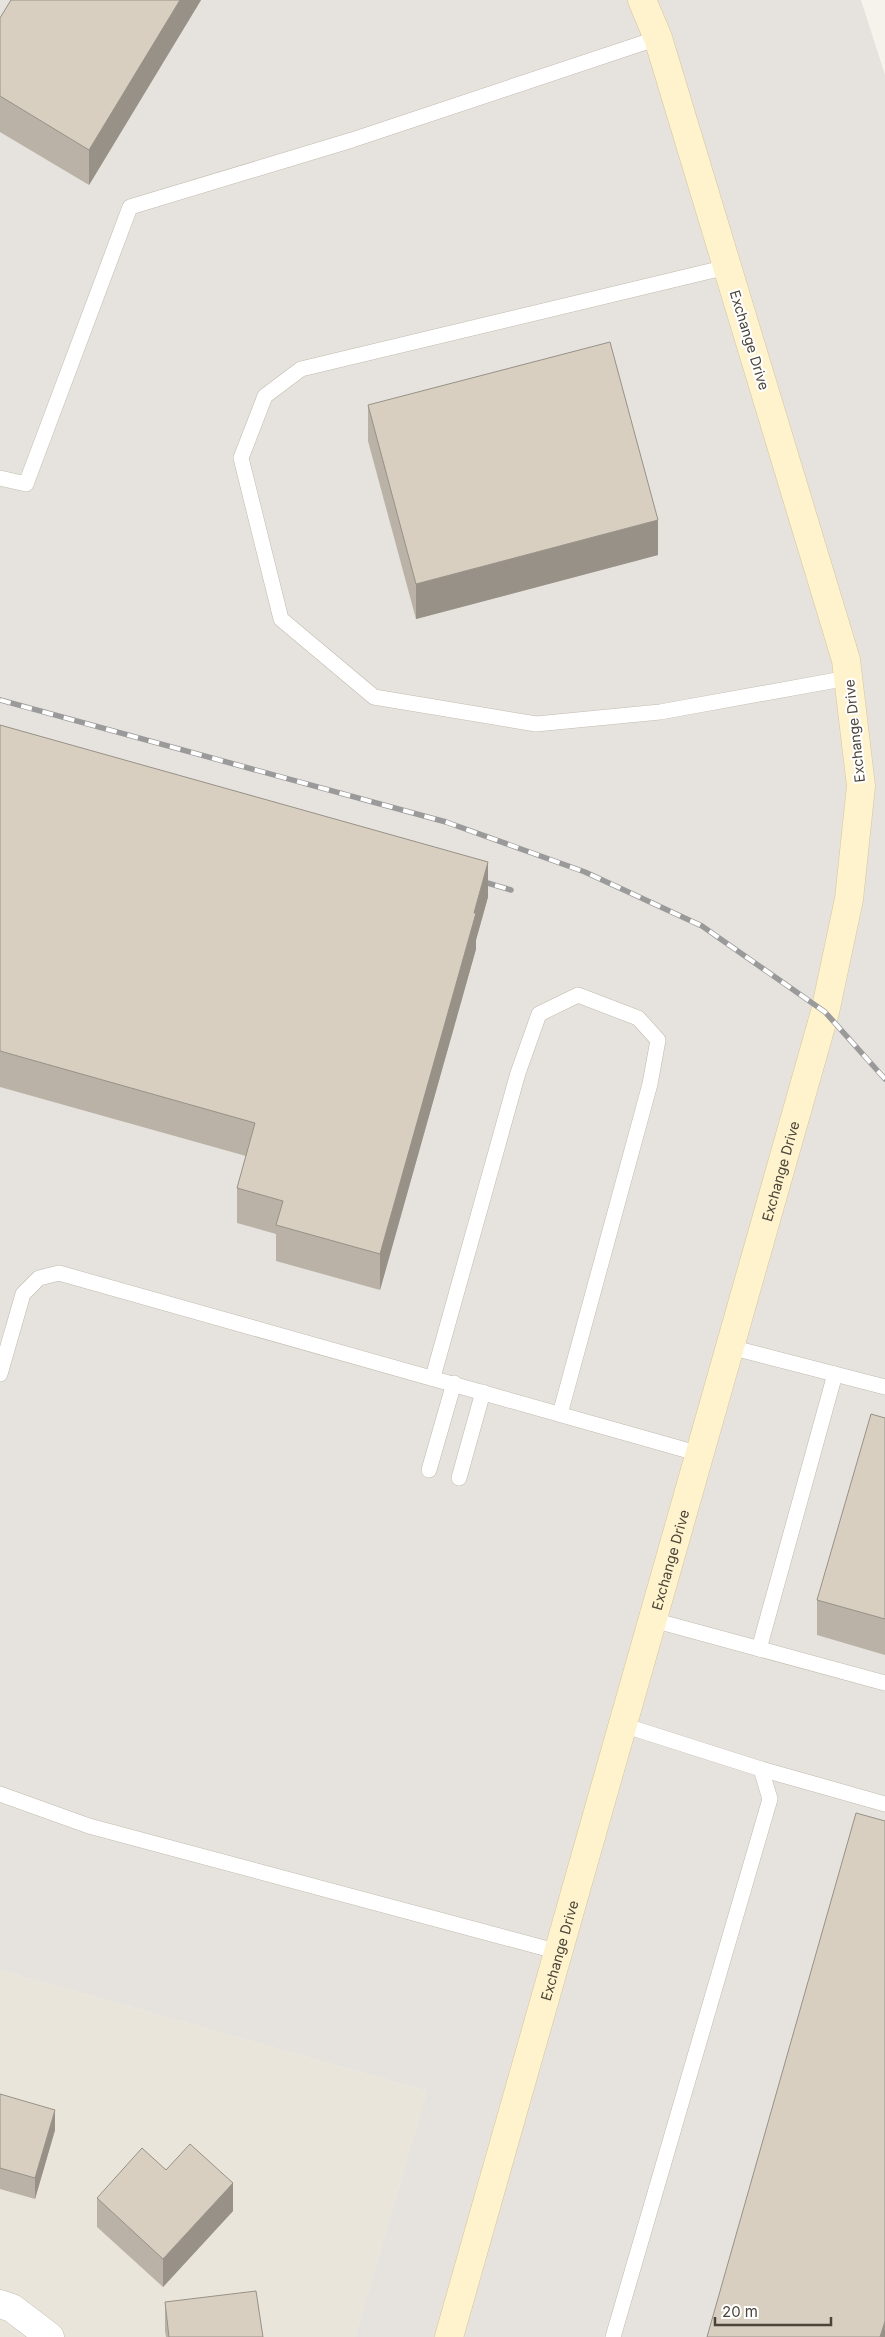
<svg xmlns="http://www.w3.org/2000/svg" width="885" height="2337" viewBox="0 0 885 2337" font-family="Inter,sans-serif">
  <rect width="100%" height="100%" fill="#f6f3ec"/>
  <polygon fill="#eae5da" points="0,1970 427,2091 355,2337 0,2337"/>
  <polygon fill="#e6e2dd" points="0,0 861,0 885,75 885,2337 355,2337 427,2091 0,1970"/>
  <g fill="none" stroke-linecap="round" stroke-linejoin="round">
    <defs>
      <g id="lane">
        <polyline points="727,267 301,369 265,396 241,458 281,619 374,697 536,724 660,712 848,678"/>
        <polyline points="0,478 26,484 130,207 352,140 658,38"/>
        <polyline points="730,1347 885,1387"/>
        <polyline points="0,1374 23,1294 39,1278 59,1273 700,1454"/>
        <polyline points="433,1377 518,1073 539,1014 578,995 638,1018 658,1040 650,1084 560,1414"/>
        <polyline points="429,1470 454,1383"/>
        <polyline points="459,1478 483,1392"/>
        <polyline points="653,1620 885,1683"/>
        <polyline points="759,1649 835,1374"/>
        <polyline points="761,1769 885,1804"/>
        <polyline points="0,1794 89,1826 559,1952"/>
        <polyline points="613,2337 770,1799 761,1769 623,1725"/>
      </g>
      <polyline id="street" points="0,2304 12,2308 50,2337"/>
      <g id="secondary">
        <path id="s1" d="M449 2337 825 1012 849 899 861 786 846 660 658 38 642 0"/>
      </g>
    </defs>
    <use href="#lane" stroke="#c2bbae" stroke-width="16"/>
    <use href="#street" stroke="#c2bbae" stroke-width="29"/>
    <use href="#secondary" stroke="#d6c79b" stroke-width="29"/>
    <use href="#lane" stroke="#fff" stroke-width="15"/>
    <use href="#street" stroke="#fff" stroke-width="28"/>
    <use href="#secondary" stroke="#fff3cd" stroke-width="28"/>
    <defs>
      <g id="rail">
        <polyline points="0,700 446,822 585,872 702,926 825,1012 885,1079"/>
        <polyline points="474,879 511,890"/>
      </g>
    </defs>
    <use href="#rail" stroke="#9a9a9a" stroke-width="5.5"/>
    <use href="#rail" stroke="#fff" stroke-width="4" stroke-dasharray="11" stroke-linecap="butt"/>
  </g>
  <g fill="#bab2a6">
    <polygon points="11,0 201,0 89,185 0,132 0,18"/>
    <polygon points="368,405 658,555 416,619 368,441"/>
    <polygon points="0,725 488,897 476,940 476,949 380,1290 276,1261 276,1234 237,1223 237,1188 246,1156 0,1087"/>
    <polygon points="885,1418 885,1655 817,1635 817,1600"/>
    <polygon points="0,2094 55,2130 35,2199 0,2189"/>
    <polygon points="166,2170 233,2211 163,2287 97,2227 97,2198"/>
    <polygon points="165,2302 263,2337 166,2337 165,2331"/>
  </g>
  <g fill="#979187">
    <polygon points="180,0 201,0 89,185 89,150"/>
    <polygon points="658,520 658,555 416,619 416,584"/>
    <polygon points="488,862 488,897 476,940 476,949 380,1290 380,1254"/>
    <polygon points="55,2110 55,2130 35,2199 35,2178"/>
    <polygon points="233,2183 233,2211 163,2287 163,2259"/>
    <polygon points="885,2321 885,2337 880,2337"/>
  </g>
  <g fill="#d8cfc1" stroke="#979187">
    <polygon points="11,0 180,0 89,150 0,96 0,18"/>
    <polygon points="610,342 658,520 416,584 368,405"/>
    <polygon points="0,725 488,862 474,913 476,913 380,1254 276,1225 283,1201 237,1188 255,1123 0,1051"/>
    <polygon points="871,1414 885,1418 885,1619 817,1600"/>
    <polygon points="856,1813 885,1821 885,2321 880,2337 707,2337"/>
    <polygon points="0,2094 55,2110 35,2178 0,2168"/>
    <polygon points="190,2144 233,2183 163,2259 97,2198 142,2148 166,2170"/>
    <polygon points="256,2291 263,2337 169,2337 165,2302"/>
  </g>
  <g text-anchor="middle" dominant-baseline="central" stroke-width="4" stroke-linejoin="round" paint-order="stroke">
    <g font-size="14" fill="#4b4439" stroke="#fff">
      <text transform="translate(750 340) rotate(73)">Exchange Drive</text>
      <text transform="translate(854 731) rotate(-96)">Exchange Drive</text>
      <text stroke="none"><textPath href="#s1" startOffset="1212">Exchange Drive</textPath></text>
      <text stroke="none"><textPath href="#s1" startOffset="808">Exchange Drive</textPath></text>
      <text stroke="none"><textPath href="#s1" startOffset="402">Exchange Drive</textPath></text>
    </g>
  </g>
  <path d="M715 2317v8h116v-8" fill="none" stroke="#4b4439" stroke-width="2.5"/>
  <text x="722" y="2317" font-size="15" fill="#4b4439" stroke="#ffffff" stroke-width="4" paint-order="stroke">20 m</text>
</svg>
